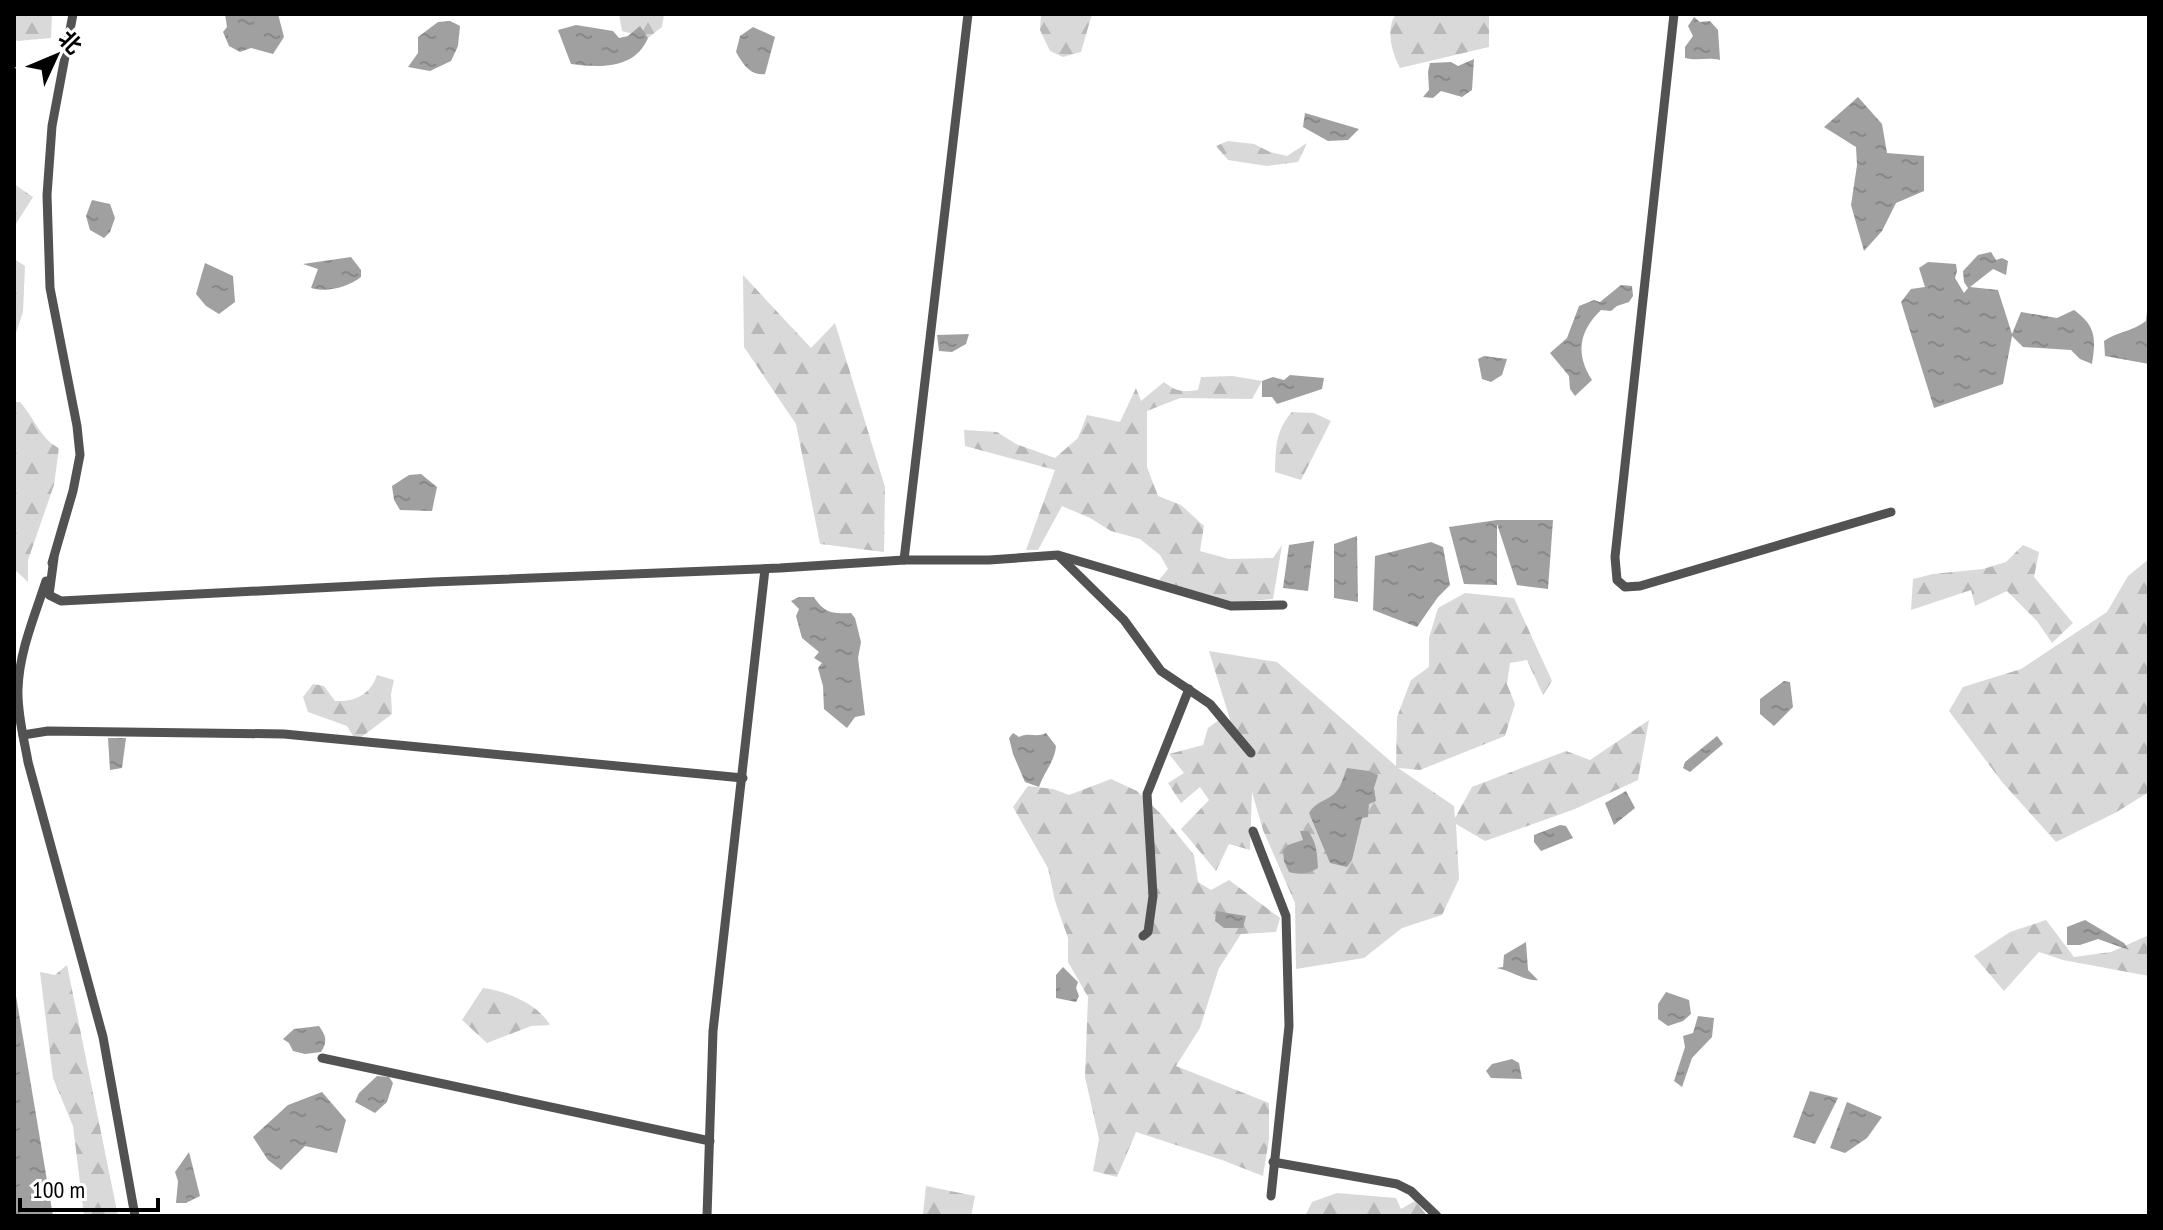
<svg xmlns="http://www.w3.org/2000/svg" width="2163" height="1230" viewBox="0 0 2163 1230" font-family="'PT Sans Narrow','Noto Sans SC',sans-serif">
  <defs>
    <pattern id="forest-firs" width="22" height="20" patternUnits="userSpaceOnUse" patternTransform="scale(2)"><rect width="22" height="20" fill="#d9d9d9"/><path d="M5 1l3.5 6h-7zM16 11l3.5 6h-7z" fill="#b8b8b8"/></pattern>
    <pattern id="water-ripples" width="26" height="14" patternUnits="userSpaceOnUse" patternTransform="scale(2)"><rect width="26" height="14" fill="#a0a0a0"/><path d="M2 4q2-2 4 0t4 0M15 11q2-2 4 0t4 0" fill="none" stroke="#888"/></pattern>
  </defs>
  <rect width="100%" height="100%" fill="#fff"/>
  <g fill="url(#forest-firs)">
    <polygon points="14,14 52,14 51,38 17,41 14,35"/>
    <polygon points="619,14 664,14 662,27 648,38 622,31"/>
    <polygon points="1041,14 1092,14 1081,52 1063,57 1050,51 1040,30"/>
    <path d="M1396 14H1489V47L1400 68C1392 53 1385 29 1396 14Z"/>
    <polygon points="1228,141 1254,144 1270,152 1287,156 1307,143 1298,162 1267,166 1228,160 1216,146"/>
    <polygon points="14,184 33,197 14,227"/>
    <polygon points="14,259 25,266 23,312 14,339"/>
    <polygon points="743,275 811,348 835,323 885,487 884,552 820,544 796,424 744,347"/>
    <path d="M1233 376 1262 381 1252 399 1180 398 1147 411V467L1158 496 1181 505 1204 526 1200 551 1229 559 1273 558 1282 545 1273 599 1224 604 1159 580 1168 569 1160 555 1140 539 1111 531 1090 518 1062 506 1038 550H1026L1055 470 965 446 964 430 997 432 1016 444 1055 458 1078 438 1087 415 1120 422 1136 388 1141 401 1164 382C1176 392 1183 392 1198 390L1201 377Z"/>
    <path d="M14 402H20C33 416 41 440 59 448L54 485 28 560V582L14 569Z"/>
    <path d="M1292 412 1314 413 1331 421 1301 480 1275 472C1276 448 1275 431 1292 412Z"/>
    <polygon points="2023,545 2039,552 2034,577 2073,623 2052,643 2037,621 2007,591 1975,606 1971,590 1911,610 1913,579 1933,574 1983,569 2006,562"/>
    <polygon points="2149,559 2149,792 2115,813 2056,842 2002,782 1949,711 1963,687 2021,669 2107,612 2128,576"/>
    <polygon points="1465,593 1514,598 1552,681 1543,695 1527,660 1510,663 1507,684 1515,704 1505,736 1420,770 1398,768 1454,806 1455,818 1472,787 1566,751 1590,760 1649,720 1638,780 1575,809 1485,841 1456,824 1459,879 1442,915 1402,928 1364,958 1296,969 1295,903 1263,830 1252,792 1250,850 1229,844 1216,871 1181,829 1209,800 1200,787 1181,803 1168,783 1184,773 1169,754 1203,745 1208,728 1219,720 1235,736 1209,651 1277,662 1396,766 1397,717 1411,680 1429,667 1429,638 1438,608"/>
    <path d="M377 675 394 680 391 694 392 714 356 741 347 726 308 712 303 697 313 684 324 686 335 701C355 702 370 695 377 675Z"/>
    <polygon points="1111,779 1137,791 1161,814 1194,855 1198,882 1211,890 1229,880 1280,918 1276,932 1241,934 1219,968 1200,1028 1176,1066 1269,1103 1269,1139 1263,1176 1222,1160 1136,1132 1117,1177 1093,1171 1099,1139 1085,1077 1088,997 1068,962 1068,938 1055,901 1048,868 1013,807 1028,786 1053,789 1069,795"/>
    <polygon points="2046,920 2074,957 2111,952 2149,935 2149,976 2063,960 2039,952 2004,991 1974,956 2010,932"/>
    <polygon points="67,965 118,1216 84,1216 73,1126 53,1078 40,972 55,975"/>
    <path d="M483 988C506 991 538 1004 550 1025L531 1026 487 1043 462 1020Z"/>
    <polygon points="926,1186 975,1196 971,1216 923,1214"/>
    <polygon points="1337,1193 1396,1198 1401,1209 1415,1201 1428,1216 1305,1216 1312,1202"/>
  </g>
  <g fill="url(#water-ripples)">
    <polygon points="225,14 278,14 284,37 273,54 251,48 240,52 229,46 223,32 227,27"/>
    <path d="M1694 17 1700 22 1710 21 1718 30 1720 60C1708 57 1697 61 1685 58V47L1693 36 1688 26Z"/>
    <polygon points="450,21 460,26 458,46 451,61 430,71 408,67 418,53 418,37 438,22"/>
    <path d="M576 25 613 31 619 38 628 36 640 26 648 38C635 69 601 68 571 64L558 30Z"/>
    <path d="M753 27 775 37 765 74C750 76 743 64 736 52L740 36Z"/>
    <polygon points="1474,59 1472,90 1462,97 1441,91 1433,98 1423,97 1429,90 1428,72 1430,63 1451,62 1458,66"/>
    <polygon points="1858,97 1882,124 1887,153 1924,156 1924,191 1896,203 1882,231 1864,251 1851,205 1857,165 1856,147 1824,127"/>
    <polygon points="1305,113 1359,129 1348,140 1328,141 1303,127"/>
    <polygon points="92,200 110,204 115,218 110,232 104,238 90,230 86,216"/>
    <path d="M1991 252 1996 260 2002 258 2008 261 2006 275 1993 269 1970 287 1998 290 2012 334 2021 312 2057 318 2074 310C2096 326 2096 338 2092 364L2080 359 2071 350 2023 347 2012 336 2003 384 1934 408 1901 302 1911 289 1925 287 1919 268 1928 262 1956 264 1957 271 1955 278 1964 293 1968 288 1964 282 1963 271 1978 255Z"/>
    <path d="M351 257 361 270V277C348 287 327 293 311 288L318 269 303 264Z"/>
    <polygon points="205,263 233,276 235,302 219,314 206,306 196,294"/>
    <path d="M1621 285 1632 286 1633 296 1629 302 1617 306 1611 311 1601 310C1578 332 1576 355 1592 380L1575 396 1570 389 1569 376 1550 353 1567 338 1579 306 1594 300 1600 302Z"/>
    <path d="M2149 295V364L2105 356 2104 341C2118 331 2132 332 2146 321Z"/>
    <polygon points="969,334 966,344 952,352 939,351 937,335"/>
    <polygon points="1484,356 1507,359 1502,375 1491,382 1482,379 1478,359"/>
    <polygon points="1290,375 1324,378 1322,389 1277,404 1272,397 1262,397 1262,381 1273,377 1284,380"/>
    <polygon points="421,474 437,487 432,511 400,510 394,500 392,486 409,475"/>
    <polygon points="1497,520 1553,520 1548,589 1517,585 1497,524 1497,585 1464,584 1449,527"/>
    <polygon points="1357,536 1358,602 1334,598 1334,544"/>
    <polygon points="1314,541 1308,591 1283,588 1289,545"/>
    <polygon points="1431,542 1443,547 1450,585 1438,597 1417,627 1373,610 1375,556"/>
    <path d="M799 597H814C824 613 833 614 851 613L855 618 861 642 858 658 865 715 855 717 847 728 824 709 823 686 818 668 822 663 814 658 819 652 802 638 796 616 799 609 791 601Z"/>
    <polygon points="1784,681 1790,682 1793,707 1774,726 1760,714 1760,699"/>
    <path d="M1013 733 1019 737C1029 732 1037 738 1046 733L1056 746C1055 761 1044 772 1039 787L1025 782 1013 754 1009 738Z"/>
    <polygon points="1717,736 1723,744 1690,772 1683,768 1685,762"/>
    <polygon points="108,738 126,738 122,768 110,770"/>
    <path d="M1347 768 1369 771 1378 775 1374 788 1376 801 1369 804 1368 817 1362 818 1352 860 1347 867 1330 863 1309 813C1316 801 1327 801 1335 793 1342 786 1343 777 1347 768Z"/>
    <polygon points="1626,791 1635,808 1614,825 1605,803"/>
    <polygon points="1560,825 1566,826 1573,838 1541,851 1534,842 1534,835"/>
    <path d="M1300 831H1308C1317 843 1317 853 1318 868 1308 874 1300 875 1289 872L1284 861 1283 850 1288 845 1303 840Z"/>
    <polygon points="1216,911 1246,916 1243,928 1224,928 1215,921"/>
    <polygon points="2085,920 2124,943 2129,950 2098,939 2080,945 2067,945 2067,927"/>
    <path d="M1526 942 1528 970 1538 980C1527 982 1510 970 1496 968L1503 967 1504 955Z"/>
    <polygon points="1063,967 1078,982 1076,988 1079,996 1076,1002 1056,998 1056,975"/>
    <polygon points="14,984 53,1216 14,1216"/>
    <polygon points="1666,992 1689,1000 1691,1014 1683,1021 1668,1026 1658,1019 1658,1004"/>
    <polygon points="1698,1016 1714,1018 1712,1037 1692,1058 1682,1087 1674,1081 1685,1047 1683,1036 1693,1033"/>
    <path d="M319 1026C326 1036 328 1041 321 1052L305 1054 293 1051 289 1043 283 1039 294 1029Z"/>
    <polygon points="1512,1059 1519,1063 1522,1079 1491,1078 1486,1071 1492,1064"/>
    <polygon points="377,1076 389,1077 393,1083 387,1102 375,1113 355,1102 359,1093"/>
    <polygon points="1810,1091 1838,1098 1815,1144 1793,1137"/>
    <polygon points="322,1092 346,1120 337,1153 305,1146 281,1170 268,1160 253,1137 288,1105"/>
    <polygon points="1847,1102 1882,1117 1867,1138 1845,1153 1830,1148"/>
    <polygon points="189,1152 200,1196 186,1203 176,1203 178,1181 175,1172"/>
  </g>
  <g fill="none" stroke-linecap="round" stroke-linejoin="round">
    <g stroke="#525252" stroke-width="9">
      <polyline points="1674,14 1615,557 1617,580 1625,587 1640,586 1891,512"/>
      <polyline points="1060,557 1124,620 1161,671 1210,704 1251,753"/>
      <polyline points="54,558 49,595 61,601 433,582 780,568 904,560 989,560 1058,555 1231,606 1283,605"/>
      <polyline points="904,560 968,14"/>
      <polyline points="52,563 73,491 80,455 77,426 50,288 47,195 52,126 73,14"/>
      <path d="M46 581C35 615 19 652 18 689 17 713 24 739 28 762L103 1037 135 1216"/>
      <polyline points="23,735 48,731 284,734 743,778"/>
      <polyline points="1253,831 1286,916 1289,1026 1271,1196"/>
      <polyline points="1143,936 1148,932 1153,896 1147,794 1189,689"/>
      <polyline points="322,1058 710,1141"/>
      <polyline points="1273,1162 1397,1184 1411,1191 1437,1216"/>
      <polyline points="707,1216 713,1031 765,569"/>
    </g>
  </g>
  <rect width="2163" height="1230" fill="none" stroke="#000000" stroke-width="32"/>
  <g transform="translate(56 56) rotate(46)" stroke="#ffffff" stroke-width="6" paint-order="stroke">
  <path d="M0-6L14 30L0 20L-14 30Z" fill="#000000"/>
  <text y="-12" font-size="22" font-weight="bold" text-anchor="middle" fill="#000000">北</text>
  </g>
  <path d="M20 1198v12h138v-12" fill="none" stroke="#000000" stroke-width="4"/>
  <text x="32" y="1198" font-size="24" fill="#000000" stroke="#ffffff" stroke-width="6" paint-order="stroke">100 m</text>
</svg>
